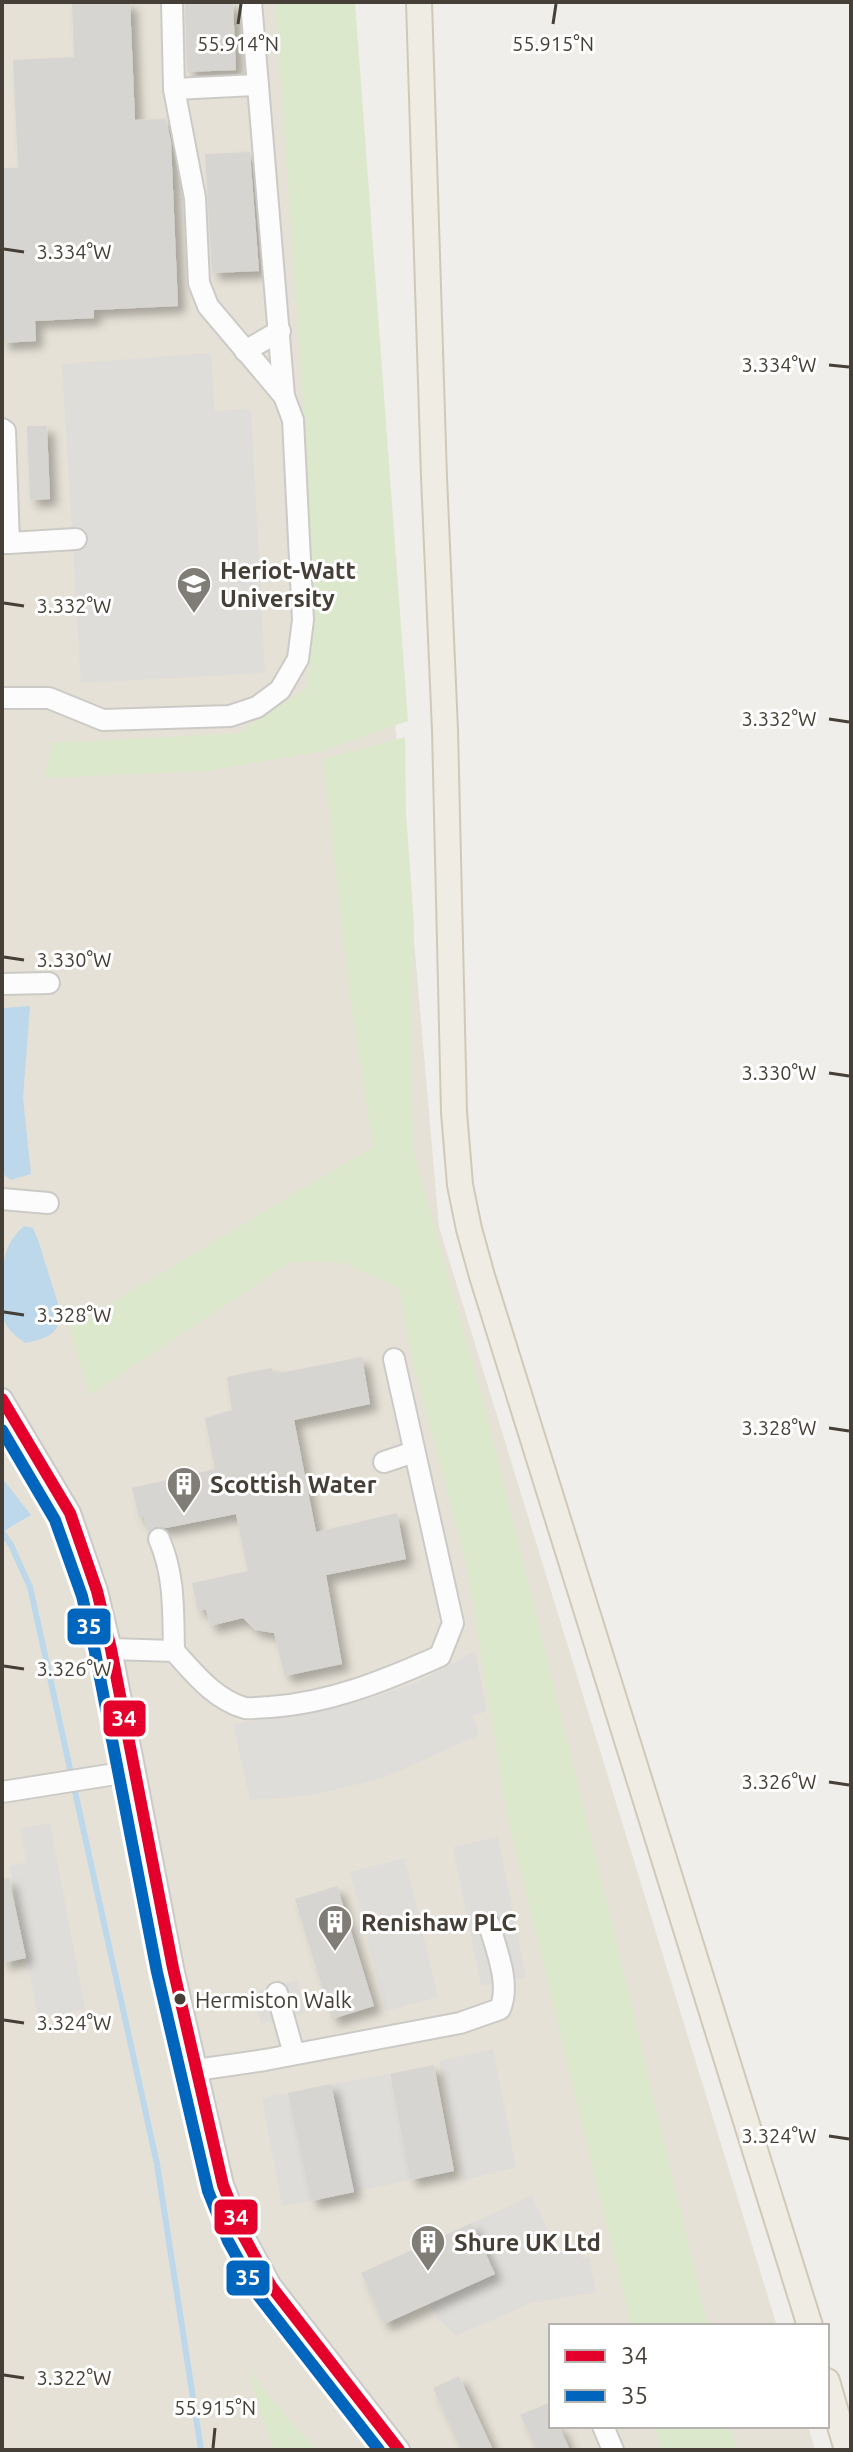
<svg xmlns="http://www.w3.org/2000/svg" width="853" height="2452" viewBox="0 0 853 2452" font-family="Ubuntu,sans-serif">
  <defs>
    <filter id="shadow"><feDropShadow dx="7" dy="7" stdDeviation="4" flood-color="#0004"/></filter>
  </defs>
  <rect width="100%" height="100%" fill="#efeeea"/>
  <polygon fill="#e5e1d6" points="2,2 332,2 439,1227 777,2326 551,2326 551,2426 808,2426 815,2450 2,2450"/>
  <g fill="#dce8cc">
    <polygon points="275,2 355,2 408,721 322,751 208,771 44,778 52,743 238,733 306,689 313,635 305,429"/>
    <polygon points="405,737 406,813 414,923 411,1050 414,1153 483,1398 618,1947 708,2326 631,2326 506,1811 467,1568 411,1354 399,1288 346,1264 322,1261 289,1263 90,1395 69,1328 373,1147 350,998 323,759"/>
    <polygon points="247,2368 293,2425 318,2450 273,2450"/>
    <polygon points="655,2426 731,2426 737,2450 661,2450"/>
  </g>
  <g fill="#dfddda">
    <polygon points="211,353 215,411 251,409 265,673 81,683 62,365 52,365"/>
    <polygon points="475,1652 487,1711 473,1716 479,1735 383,1778 312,1795 250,1800 233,1724 337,1708 377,1696 415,1683"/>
    <polygon points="50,1823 85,2009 38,2018 10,1866 27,1862 20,1829"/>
    <polygon points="498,1837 526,1977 481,1986 453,1847"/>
    <polygon points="405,1858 438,1997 386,2011 350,1872"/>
    <polygon points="297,1980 305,2013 261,2024 253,1992"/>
    <polygon points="493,2049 516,2167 462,2181 439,2061"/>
    <polygon points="389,2074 410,2180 354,2192 331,2084"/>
    <polygon points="288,2093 311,2201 282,2206 262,2098"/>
    <polygon points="532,2196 558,2251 579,2247 583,2258 589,2257 596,2292 531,2303 456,2336 438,2319 429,2304 495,2274 472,2223"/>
  </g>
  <g fill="#bdd8ea">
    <polygon points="30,1006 23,1098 31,1174 11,1180 2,1173 4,1008"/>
    <path d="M24 1226 33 1228 38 1240 61 1313C59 1336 44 1339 25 1343 16 1336 8 1331 4 1320 1 1313 2 1303 2 1295 2 1268 2 1245 24 1226Z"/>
    <polygon points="2,1478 31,1515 2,1532"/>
  </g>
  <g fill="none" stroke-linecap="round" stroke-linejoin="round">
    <polyline stroke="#bdd8ea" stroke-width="6" points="2,1532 11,1545 30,1587 157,2164 201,2450"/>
  </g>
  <g fill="#d7d5d1" filter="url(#shadow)">
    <polygon points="72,2 130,2 135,120 166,119 171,142 178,306 94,310 94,318 35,321 36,341 2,343 2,168 18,168 13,60 74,57"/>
    <polygon points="185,2 233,2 236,70 187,72"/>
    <polygon points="250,152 259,271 212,273 205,154"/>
    <polygon points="27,426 47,426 50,499 30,500"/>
    <polygon points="362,1357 370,1404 294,1420 316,1532 397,1513 406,1559 326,1575 342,1664 285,1676 274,1633 255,1630 243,1618 210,1626 206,1609 198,1611 192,1583 248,1571 236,1514 166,1528 155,1527 148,1532 144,1517 139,1517 132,1488 215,1469 205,1418 232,1410 227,1377 271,1368 274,1374"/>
    <polygon points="9,1878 26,1958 2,1963 2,1879"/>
    <polygon points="337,1886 374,2006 332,2019 295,1899"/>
    <polygon points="434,2065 454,2171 410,2180 390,2074"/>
    <polygon points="331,2084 354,2192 311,2201 288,2093"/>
    <polygon points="472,2223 495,2274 384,2324 361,2273"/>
    <polygon points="459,2376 493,2450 462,2450 433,2388"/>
    <polygon points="551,2402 551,2426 559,2426 570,2450 538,2450 520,2415"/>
  </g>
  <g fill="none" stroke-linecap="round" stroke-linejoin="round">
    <defs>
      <g id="minor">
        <polyline points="251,2 284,396"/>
        <polyline points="174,89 258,85"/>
        <polyline points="245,351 280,331"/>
        <polyline points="2,429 5,431 9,543 2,543"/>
        <polyline points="9,543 76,539"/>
        <polyline points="2,698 49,698 103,720 230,716 257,707 280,690 298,659 303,620 293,420 284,396 208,306 199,283 195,198 174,89 172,2"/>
        <polyline points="2,984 49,983"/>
        <polyline points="2,1199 48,1203"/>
        <polyline points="2,1399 70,1513 97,1591 111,1649 173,1968 223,2185 242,2233 271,2286 399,2450"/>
        <polyline points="384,1462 414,1452"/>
        <path d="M159 1539C175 1575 173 1612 174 1651"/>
        <path d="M111 1649 174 1651C194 1673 214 1699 245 1708 252 1709 262 1707 270 1707 330 1703 386 1680 440 1656L453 1623 394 1359"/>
        <polyline points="2,1792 134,1771"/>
        <polyline points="277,1993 294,2054"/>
        <path d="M196 2070 265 2060 460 2023 500 2009C511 1984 496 1949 489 1924"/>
        <polyline points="603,2426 613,2450"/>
      </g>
      <g id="major">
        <polyline points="419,2 434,477 445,730 454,1112 460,1185 469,1229 482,1276 810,2326"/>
        <polyline points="827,2381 847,2450"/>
      </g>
    </defs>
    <use href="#minor" stroke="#cccac6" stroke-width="24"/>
    <use href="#major" stroke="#d0c9b8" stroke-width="28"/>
    <use href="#minor" stroke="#fdfcfc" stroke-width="20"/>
    <use href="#major" stroke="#efece4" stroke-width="24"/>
    <defs>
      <polyline id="bus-1" points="2,1399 70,1513 97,1591 111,1649 173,1968 223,2185 242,2233 271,2286 399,2450"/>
      <polyline id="bus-2" points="2,1430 55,1520 82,1596 95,1652 157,1972 208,2191 228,2241 258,2295 379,2450"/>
    </defs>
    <use href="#bus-1" stroke="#fff" stroke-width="18"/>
    <use href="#bus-2" stroke="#fff" stroke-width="18"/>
    <use href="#bus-1" stroke="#e4002b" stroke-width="12"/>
    <use href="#bus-2" stroke="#0065bd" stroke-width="12"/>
  </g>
  <path fill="none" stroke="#453f37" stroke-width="3" d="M238 24 241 4M553 24 556 4M4 249 24 252M829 365 849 367M4 603 24 606M829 719 849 722M4 957 24 960M829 1073 849 1076M4 1312 24 1315M829 1428 849 1431M4 1666 24 1669M829 1782 849 1785M4 2020 24 2023M829 2136 849 2139M4 2375 24 2378M213 2448 215 2428"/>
  <defs>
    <symbol id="university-pin" viewBox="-11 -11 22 30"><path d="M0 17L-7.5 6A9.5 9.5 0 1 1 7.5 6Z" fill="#807c76" stroke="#fff"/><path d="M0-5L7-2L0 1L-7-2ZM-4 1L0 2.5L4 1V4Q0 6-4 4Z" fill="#fff"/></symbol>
    <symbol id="building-pin" viewBox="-11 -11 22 30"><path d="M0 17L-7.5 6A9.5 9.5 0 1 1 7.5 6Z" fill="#807c76" stroke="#fff"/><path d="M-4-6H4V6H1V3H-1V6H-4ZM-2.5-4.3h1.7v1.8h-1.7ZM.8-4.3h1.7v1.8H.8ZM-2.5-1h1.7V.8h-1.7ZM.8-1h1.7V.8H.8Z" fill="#fff"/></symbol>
  </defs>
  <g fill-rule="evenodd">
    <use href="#university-pin" x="174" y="564" width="40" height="54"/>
    <use href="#building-pin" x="164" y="1464" width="40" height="54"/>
    <use href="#building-pin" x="315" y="1902" width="40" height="54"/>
    <use href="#building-pin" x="408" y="2222" width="40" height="54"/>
  </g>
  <circle fill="#453f37" stroke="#fff" stroke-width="3" cx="180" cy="1999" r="7"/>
  <g text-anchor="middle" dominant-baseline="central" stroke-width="6" stroke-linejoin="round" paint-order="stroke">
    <g font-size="22" fill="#453f37" stroke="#fff" text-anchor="start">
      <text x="195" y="1999">Hermiston Walk</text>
    </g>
    <g font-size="24" font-weight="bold" fill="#453f37" stroke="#fff" text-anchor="start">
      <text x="220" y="570">Heriot-Watt<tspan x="220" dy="28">University</tspan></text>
      <text x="210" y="1484">Scottish Water</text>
      <text x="361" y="1922">Renishaw PLC</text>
      <text x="454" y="2242">Shure UK Ltd</text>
    </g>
  </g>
  <g font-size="20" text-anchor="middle" fill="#453f37" stroke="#fff" stroke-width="6" stroke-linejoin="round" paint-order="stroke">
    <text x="238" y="51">55.914°N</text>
    <text x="553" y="51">55.915°N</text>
    <text x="74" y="259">3.334°W</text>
    <text x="779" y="372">3.334°W</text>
    <text x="74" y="613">3.332°W</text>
    <text x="779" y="726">3.332°W</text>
    <text x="74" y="967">3.330°W</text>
    <text x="779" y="1080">3.330°W</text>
    <text x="74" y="1322">3.328°W</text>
    <text x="779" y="1435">3.328°W</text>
    <text x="74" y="1676">3.326°W</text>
    <text x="779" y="1789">3.326°W</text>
    <text x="74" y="2030">3.324°W</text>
    <text x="779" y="2143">3.324°W</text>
    <text x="74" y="2385">3.322°W</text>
    <text x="215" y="2415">55.915°N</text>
  </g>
  <g stroke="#fff" stroke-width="3">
    <rect x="66" y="1607" width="46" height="39" rx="8" fill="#0065bd"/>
    <rect x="102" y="1699" width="45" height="39" rx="8" fill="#e4002b"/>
    <rect x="213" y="2198" width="46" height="38" rx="8" fill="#e4002b"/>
    <rect x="225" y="2259" width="46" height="38" rx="8" fill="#0065bd"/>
  </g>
  <g font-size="22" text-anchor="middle" font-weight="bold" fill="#fff">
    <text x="89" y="1634">35</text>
    <text x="124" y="1726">34</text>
    <text x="236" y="2225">34</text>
    <text x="248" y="2285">35</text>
  </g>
  <rect width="853" height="2452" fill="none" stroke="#453f37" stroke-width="8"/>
  <rect x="549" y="2324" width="280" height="104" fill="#ffffff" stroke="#b5b2af" stroke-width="2"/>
  <rect x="565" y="2350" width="40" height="12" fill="#e4002b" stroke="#b5b2af" stroke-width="2"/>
  <text x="621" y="2364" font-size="24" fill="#453f37">34</text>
  <rect x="565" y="2390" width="40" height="12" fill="#0065bd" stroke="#b5b2af" stroke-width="2"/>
  <text x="621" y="2404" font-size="24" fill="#453f37">35</text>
</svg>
